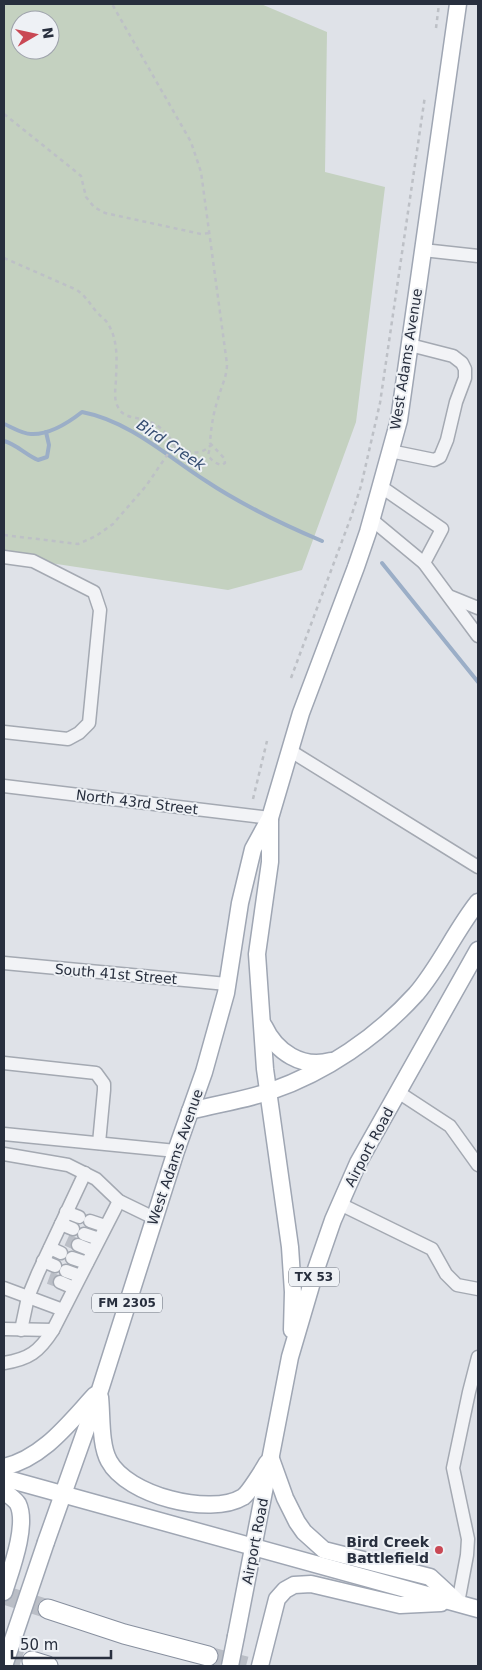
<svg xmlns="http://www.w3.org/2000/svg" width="482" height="1670" viewBox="0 0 482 1670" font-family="'DejaVu Sans',sans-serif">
  <rect width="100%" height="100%" fill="#dfe2e8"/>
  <path fill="#c4d1c0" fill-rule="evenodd" d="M4 4H261L327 32 325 172 385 187 356 422 302 570 228 590 4 556ZM20 20H50V50H20Z"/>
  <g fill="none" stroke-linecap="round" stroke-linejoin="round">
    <g stroke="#9baec7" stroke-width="4">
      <path d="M4 424C12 427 22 434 31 434 49 435 68 423 82 412 129 421 167 456 206 481 242 505 282 524 322 541"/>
      <path d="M4 441C16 444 26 455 38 460L47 457 49 445 46 432"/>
      <polyline points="382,563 478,682"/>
    </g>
    <g stroke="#babec6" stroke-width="12" stroke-dasharray="12 6" stroke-linecap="butt">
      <polyline points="67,1240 78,1245"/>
      <polyline points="49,1278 60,1282"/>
    </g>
    <g stroke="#babec6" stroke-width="19" stroke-dasharray="19 9" stroke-linecap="butt">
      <polyline points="4,1595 48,1609"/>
      <polyline points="4,1652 32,1661"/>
      <polyline points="208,1656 246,1666"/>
    </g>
    <defs>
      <g id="minor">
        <polyline points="423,250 478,256"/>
        <polyline points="390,451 434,460 440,457 447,440 456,402 465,378 465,369 462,363 453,356 410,345"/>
        <polyline points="380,486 442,529 424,563 478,636"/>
        <polyline points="371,519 424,563"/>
        <polyline points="4,557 33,561 94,592 100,610 89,723 79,733 68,739 4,732"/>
        <polyline points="451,597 478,608"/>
        <polyline points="289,750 478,867"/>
        <polyline points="4,786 270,818"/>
        <polyline points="4,963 227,984"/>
        <polyline points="4,1063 96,1073 104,1084 104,1090 99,1143"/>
        <polyline points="398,1092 450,1126 478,1165"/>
        <polyline points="4,1134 176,1151"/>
        <polyline points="4,1154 68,1165 96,1179 119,1201 154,1218"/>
        <polyline points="340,1204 432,1249 446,1274 457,1285 478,1289"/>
        <polyline points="66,1212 79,1217"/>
        <polyline points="90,1221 105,1226"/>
        <polyline points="61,1224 73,1229"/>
        <polyline points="84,1234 99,1239"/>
        <polyline points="78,1245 93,1251"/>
        <polyline points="50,1248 61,1253"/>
        <polyline points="72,1258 87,1263"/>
        <polyline points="43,1261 55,1266"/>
        <polyline points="66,1271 80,1276"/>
        <polyline points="60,1282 74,1288"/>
        <polyline points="4,1288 63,1310"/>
        <polyline points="4,1329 53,1330"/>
        <polyline points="21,1330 28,1297 38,1273 85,1173"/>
        <path d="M4 1363C29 1359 39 1352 53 1330L119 1201"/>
        <polyline points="458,1603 467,1555 468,1539 453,1468 469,1392 478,1357"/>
      </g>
      <g id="major">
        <polyline points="270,820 270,862 257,954 265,1069 290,1247 293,1292 292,1330"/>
        <path d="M264 1026C276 1052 302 1069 331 1061"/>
        <path d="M190 1111C217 1104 245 1100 271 1091 326 1072 377 1037 416 994 440 966 455 931 478 902"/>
        <path d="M100 1397C102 1416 100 1445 109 1461 127 1495 210 1517 243 1497 249 1493 263 1470 267 1463"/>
        <polyline points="271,1459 285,1498 297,1522 304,1532 324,1550 430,1577 455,1600"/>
        <path d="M4 1467C43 1458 69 1423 95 1395"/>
        <polyline points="4,1478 478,1609"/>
        <path d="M4 1491C8 1495 15 1499 18 1504 28 1525 11 1570 4 1592"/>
        <polyline points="46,1542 100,1390 176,1151 204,1072 226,993 240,903 253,849 270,818 301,713 356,567 368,532 399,420 458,4"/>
        <polyline points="236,1636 290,1357 315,1272 333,1220 358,1163 478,950"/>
        <polyline points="260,1666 277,1599 285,1590 294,1585 311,1584 400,1605 441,1603"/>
      </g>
      <g id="highway">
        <polyline points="48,1609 124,1634 208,1656"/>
        <polyline points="32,1661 48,1666"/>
      </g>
    </defs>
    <use href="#minor" stroke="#a4a9b2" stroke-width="15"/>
    <use href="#major" stroke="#9fa6b3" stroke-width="19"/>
    <use href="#highway" stroke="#878f9e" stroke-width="21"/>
    <g stroke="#bdc0c6" stroke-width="2.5" stroke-dasharray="4 4" stroke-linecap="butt">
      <polyline points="436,28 439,4"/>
      <polyline points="4,114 75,171 81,176 86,197 94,207 105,213 201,234 210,233"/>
      <path d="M4 258 77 290C85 296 89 302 95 310 98 314 102 317 106 321 118 337 117 358 116 377 116 387 113 398 118 407 123 418 135 417 145 420 159 424 169 434 175 447 189 452 199 457 211 445L208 455C211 460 216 464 222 465L225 463 224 458 210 443C211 428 213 414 218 399 221 387 227 377 227 364L201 172 191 142 112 4"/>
      <polyline points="4,535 78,544 96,536 113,524 146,486 174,445"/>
      <polyline points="291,678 351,517 361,486 380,403 425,96"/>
      <polyline points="253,799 267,741"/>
    </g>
    <use href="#minor" stroke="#f2f3f6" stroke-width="12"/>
    <use href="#major" stroke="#fff" stroke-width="16"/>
    <use href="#highway" stroke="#fff" stroke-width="19"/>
    <defs>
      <g id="major-bridge">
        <polyline points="4,1666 46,1542"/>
        <polyline points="230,1666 236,1636"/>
      </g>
    </defs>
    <use href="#major-bridge" stroke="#9fa6b3" stroke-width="19" stroke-linecap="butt"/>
    <use href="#major-bridge" stroke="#fff" stroke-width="16"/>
  </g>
  <circle fill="#c94854" stroke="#eef1f5" stroke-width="2" cx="439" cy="1550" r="5"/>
  <g text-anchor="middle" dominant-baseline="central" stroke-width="4" stroke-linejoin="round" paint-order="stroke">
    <g fill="#eef1f5" stroke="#636975" stroke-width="1">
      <rect x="289" y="1267.5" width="50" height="19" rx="4"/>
      <rect x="92" y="1293.5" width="70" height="19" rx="4"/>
    </g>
    <g font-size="12" font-weight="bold" fill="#282f3e">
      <text x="314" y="1277">TX 53</text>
      <text x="127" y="1303">FM 2305</text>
    </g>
    <g font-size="14" fill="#282f3e" stroke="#eef1f5">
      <text transform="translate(406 359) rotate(-81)">West Adams Avenue</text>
      <text transform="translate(137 802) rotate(7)">North 43rd Street</text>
      <text transform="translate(116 974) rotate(5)">South 41st Street</text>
      <text transform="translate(369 1147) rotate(-62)">Airport Road</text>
      <text transform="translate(175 1157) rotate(-71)">West Adams Avenue</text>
      <text transform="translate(255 1541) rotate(-79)">Airport Road</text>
    </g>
    <g font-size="14" font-weight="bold" fill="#282f3e" stroke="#eef1f5" text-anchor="end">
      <text x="429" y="1542">Bird Creek<tspan x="429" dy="16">Battlefield</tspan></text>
    </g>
    <g font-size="15" font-style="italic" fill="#344c71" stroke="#eef1f5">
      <text transform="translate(171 445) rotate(34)">Bird Creek</text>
    </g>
  </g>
  <rect width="482" height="1670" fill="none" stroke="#282f3e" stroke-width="10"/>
  <g transform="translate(35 35) rotate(81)"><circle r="24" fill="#eef1f5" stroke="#9fa3ac"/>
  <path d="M0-4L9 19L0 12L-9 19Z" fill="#c94854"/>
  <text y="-8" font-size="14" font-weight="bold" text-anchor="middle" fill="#282f3e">N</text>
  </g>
  <path d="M12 1650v8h99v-8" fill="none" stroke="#282f3e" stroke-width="2.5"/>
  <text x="20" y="1650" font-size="15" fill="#282f3e" stroke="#eef1f5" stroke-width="4" paint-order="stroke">50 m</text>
</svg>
